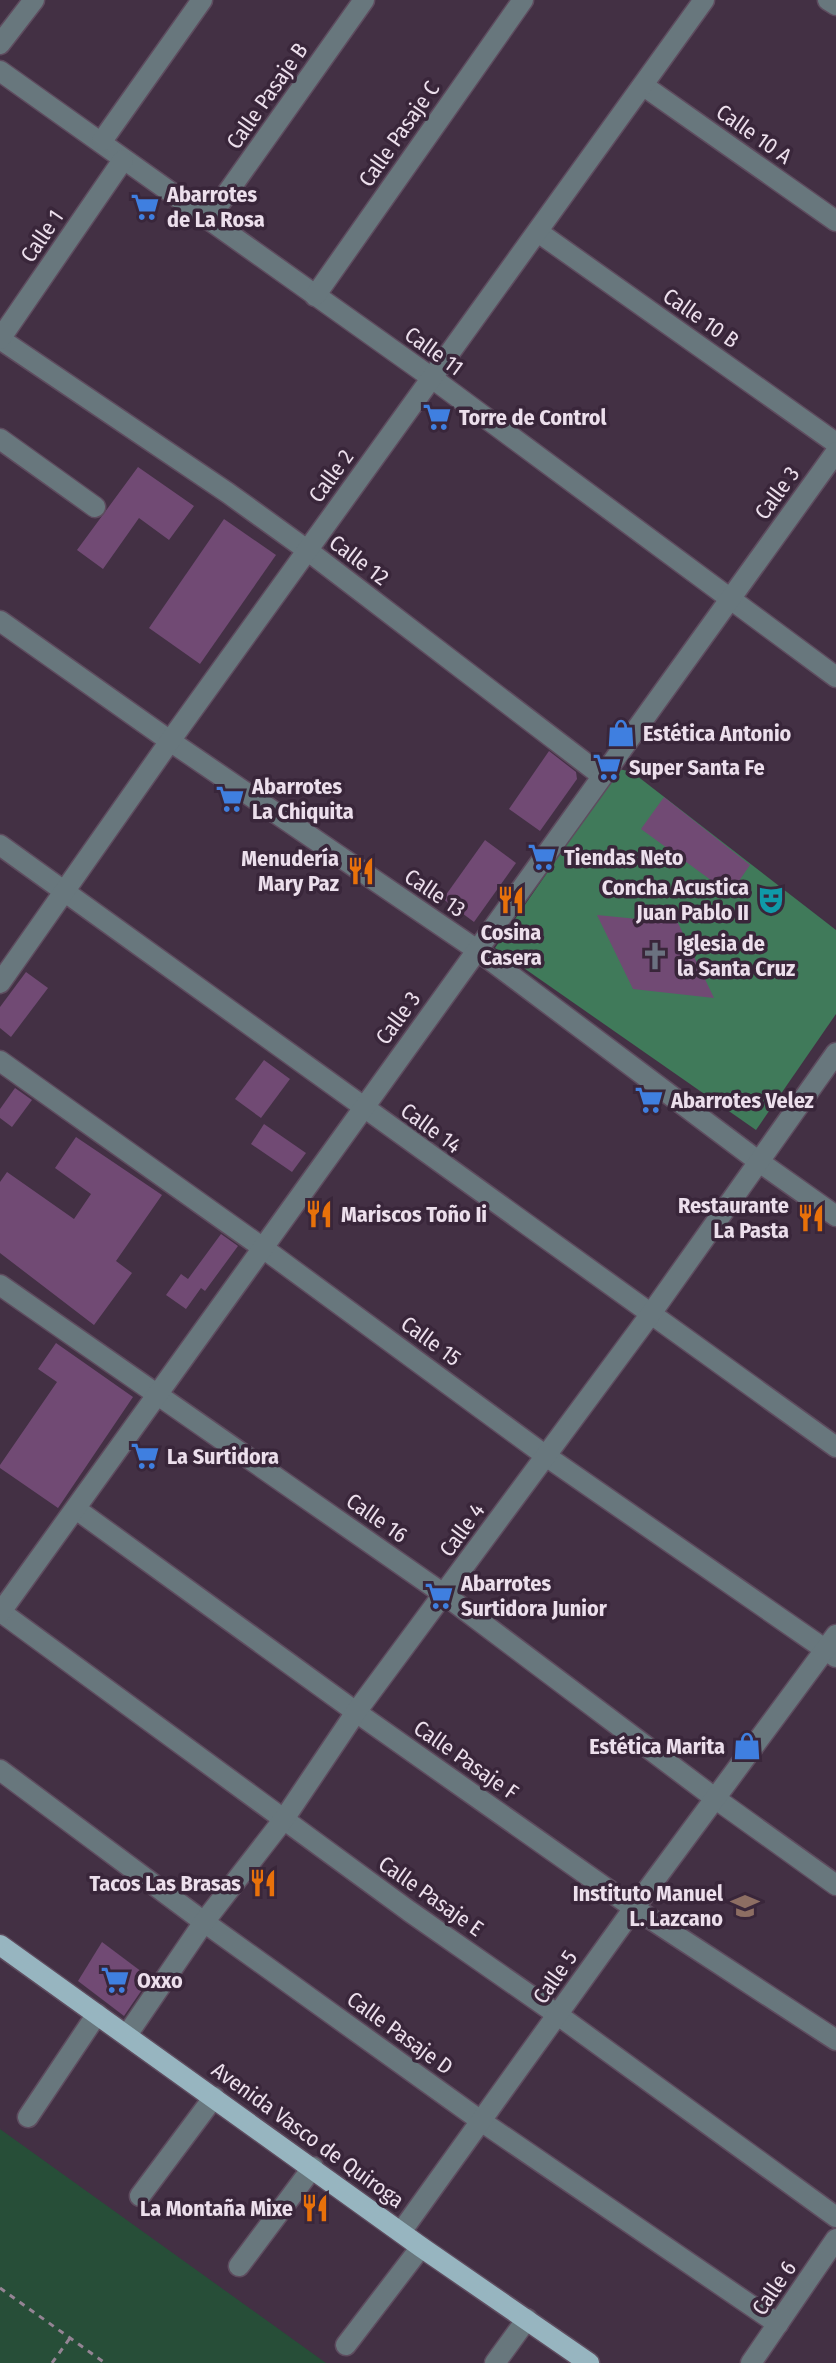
<svg xmlns="http://www.w3.org/2000/svg" width="836" height="2363" viewBox="0 0 836 2363" font-family="'Fira Sans Condensed',sans-serif">
  <rect width="100%" height="100%" fill="#433044"/>
  <polygon fill="#274e38" points="0,2129 326,2363 0,2363"/>
  <polygon fill="#407a5a" points="619,769 632,772 836,930 836,1014 756,1130 495,948"/>
  <g fill="#714a74">
    <polygon points="138,467 194,506 169,540 139,518 103,569 77,550"/>
    <polygon points="224,519 276,555 200,664 149,628"/>
    <polygon points="549,751 576,772 577,779 540,831 509,809"/>
    <polygon points="664,797 750,865 730,894 641,829"/>
    <polygon points="485,840 516,863 474,922 443,899"/>
    <polygon points="597,915 678,923 714,998 633,989"/>
    <polygon points="26,972 48,988 11,1037 0,1028 0,1007"/>
    <polygon points="264,1060 290,1079 261,1118 235,1099"/>
    <polygon points="15,1088 32,1100 12,1127 0,1118 0,1109"/>
    <polygon points="264,1124 306,1153 292,1172 251,1144"/>
    <polygon points="76,1137 162,1195 116,1261 132,1273 94,1325 0,1253 0,1182 7,1172 74,1219 91,1194 55,1168"/>
    <polygon points="221,1234 238,1246 205,1291 201,1288 186,1309 166,1295 181,1274 188,1279"/>
    <polygon points="56,1343 133,1397 58,1508 0,1468 0,1465 57,1382 38,1369"/>
    <polygon points="102,1942 150,1978 124,2016 78,1981"/>
  </g>
  <g fill="none" stroke-linecap="round" stroke-linejoin="round">
    <defs>
      <g id="minor">
        <polyline points="828,0 836,5"/>
        <polyline points="0,44 34,0"/>
        <polyline points="0,71 432,378 836,677"/>
        <polyline points="644,86 836,221"/>
        <polyline points="102,141 202,0"/>
        <polyline points="208,220 364,0"/>
        <polyline points="538,232 836,443"/>
        <polyline points="315,296 523,0"/>
        <polyline points="0,339 228,493 307,550 601,775"/>
        <polyline points="0,339 123,160"/>
        <polyline points="0,439 95,507"/>
        <polyline points="0,621 170,741 477,950 758,1161 836,1216"/>
        <polyline points="0,845 836,1447"/>
        <polyline points="0,983 170,741 704,0"/>
        <polyline points="0,1061 263,1248 546,1456 836,1657"/>
        <polyline points="0,1285 445,1595 716,1799 836,1885"/>
        <polyline points="76,1509 356,1712 634,1908 836,2040"/>
        <polyline points="1,1612 409,1911 558,2015 836,2217"/>
        <polyline points="0,1613 836,452"/>
        <polyline points="0,1770 204,1922 481,2121 778,2324"/>
        <polyline points="127,2035 204,1922 284,1819 356,1712 650,1315 836,1053"/>
        <polyline points="28,2117 97,2014"/>
        <polyline points="140,2196 214,2097"/>
        <polyline points="401,2232 634,1908 836,1635"/>
        <polyline points="239,2266 313,2167"/>
        <polyline points="346,2345 421,2247"/>
        <polyline points="495,2363 527,2319"/>
        <polyline points="751,2363 836,2239"/>
      </g>
      <polyline id="major" points="0,1945 421,2247 589,2363"/>
    </defs>
    <use href="#minor" stroke="#5e4c5f" stroke-width="23"/>
    <use href="#major" stroke="#5e4c5f" stroke-width="23"/>
    <g stroke="#948494" stroke-width="3" stroke-dasharray="6 6" stroke-linecap="butt">
      <polyline points="0,2288 105,2363"/>
      <polyline points="52,2363 70,2338"/>
    </g>
    <use href="#minor" stroke="#68777d" stroke-width="20"/>
    <use href="#major" stroke="#97b5c0" stroke-width="20"/>
  </g>
  <defs>
    <symbol id="supermarket-bare" viewBox="-9 -9 18 18"><path d="M-6-5.5h2.5l.6 2H6L4.5 2H-2.5L-4.4-4H-6ZM-1.5 3.2a1.3 1.3 0 1 0 .1 0ZM3 3.2a1.3 1.3 0 1 0 .1 0Z" fill="#3f7fe0" stroke="#39263a" stroke-width="2.5" paint-order="stroke"/></symbol>
    <symbol id="shop-bare" viewBox="-9 -9 18 18"><path d="M-5-2.5h2.3a2.7 3.5 0 0 1 5.4 0H5L5.5 6h-11ZM-1.5-2.5h3a1.5 2.3 0 0 0-3 0Z" fill="#3f7fe0" stroke="#39263a" stroke-width="2.5" paint-order="stroke"/></symbol>
    <symbol id="restaurant-bare" viewBox="-9 -9 18 18"><path d="M-5-6h1v4h1v-4h1v4h1v-4h1v5L-1.5 .5V6h-2V.5L-5-1ZM5-6V6H3V1.5H1.5Q1.5-4 5-6Z" fill="#e8710a" stroke="#39263a" stroke-width="2.5" paint-order="stroke"/></symbol>
    <symbol id="theatre-bare" viewBox="-9 -9 18 18"><path d="M-5-5.5Q0-4 5-5.5V0Q5 5 0 6Q-5 5-5 0ZM-3.3-2.5H-1v1.5H-3.3ZM1-2.5H3.3v1.5H1ZM-2.8 1Q0 5.5 2.8 1Z" fill="#0f9aa8" stroke="#39263a" stroke-width="2.5" paint-order="stroke"/></symbol>
    <symbol id="church-bare" viewBox="-9 -9 18 18"><path d="M-1.2-6h2.4v3.5h3.3v2.4h-3.3V6h-2.4V-.1h-3.3v-2.4h3.3Z" fill="#6b7280" stroke="#39263a" stroke-width="2.5" paint-order="stroke"/></symbol>
    <symbol id="school-bare" viewBox="-9 -9 18 18"><path d="M0-5L7-2L0 1L-7-2ZM-4 1L0 2.5L4 1V4Q0 6-4 4Z" fill="#8d6e63" stroke="#39263a" stroke-width="2.5" paint-order="stroke"/></symbol>
  </defs>
  <g fill-rule="evenodd">
    <use href="#supermarket-bare" x="125" y="187" width="40" height="40"/>
    <use href="#supermarket-bare" x="417" y="397" width="40" height="40"/>
    <use href="#shop-bare" x="601" y="713" width="40" height="40"/>
    <use href="#supermarket-bare" x="587" y="747" width="40" height="40"/>
    <use href="#supermarket-bare" x="210" y="779" width="40" height="40"/>
    <use href="#supermarket-bare" x="522" y="837" width="40" height="40"/>
    <use href="#restaurant-bare" x="341" y="851" width="40" height="40"/>
    <use href="#restaurant-bare" x="491" y="880" width="40" height="40"/>
    <use href="#theatre-bare" x="751" y="880" width="40" height="40"/>
    <use href="#church-bare" x="635" y="936" width="40" height="40"/>
    <use href="#supermarket-bare" x="629" y="1080" width="40" height="40"/>
    <use href="#restaurant-bare" x="299" y="1194" width="40" height="40"/>
    <use href="#restaurant-bare" x="791" y="1198" width="40" height="40"/>
    <use href="#supermarket-bare" x="125" y="1436" width="40" height="40"/>
    <use href="#supermarket-bare" x="419" y="1576" width="40" height="40"/>
    <use href="#shop-bare" x="727" y="1726" width="40" height="40"/>
    <use href="#restaurant-bare" x="243" y="1863" width="40" height="40"/>
    <use href="#school-bare" x="725" y="1886" width="40" height="40"/>
    <use href="#supermarket-bare" x="95" y="1960" width="40" height="40"/>
    <use href="#restaurant-bare" x="295" y="2188" width="40" height="40"/>
  </g>
  <g text-anchor="middle" dominant-baseline="central" stroke-width="7" stroke-linejoin="round" paint-order="stroke">
    <g font-size="22" fill="#ecdfec" stroke="#39263a">
      <text transform="translate(267 96) rotate(-55)">Calle Pasaje B</text>
      <text transform="translate(399 134) rotate(-55)">Calle Pasaje C</text>
      <text transform="translate(754 134) rotate(35)">Calle 10 A</text>
      <text transform="translate(42 236) rotate(-56)">Calle 1</text>
      <text transform="translate(701 318) rotate(35)">Calle 10 B</text>
      <text transform="translate(434 351) rotate(36)">Calle 11</text>
      <text transform="translate(331 476) rotate(-54)">Calle 2</text>
      <text transform="translate(777 493) rotate(-54)">Calle 3</text>
      <text transform="translate(359 560) rotate(37)">Calle 12</text>
      <text transform="translate(435 893) rotate(34)">Calle 13</text>
      <text transform="translate(398 1018) rotate(-54)">Calle 3</text>
      <text transform="translate(431 1128) rotate(36)">Calle 14</text>
      <text transform="translate(431 1341) rotate(36)">Calle 15</text>
      <text transform="translate(377 1518) rotate(35)">Calle 16</text>
      <text transform="translate(462 1530) rotate(-54)">Calle 4</text>
      <text transform="translate(466 1760) rotate(35)">Calle Pasaje F</text>
      <text transform="translate(431 1896) rotate(35)">Calle Pasaje E</text>
      <text transform="translate(555 1977) rotate(-55)">Calle 5</text>
      <text transform="translate(400 2033) rotate(36)">Calle Pasaje D</text>
      <text transform="translate(308 2135) rotate(36)">Avenida Vasco de Quiroga</text>
      <text transform="translate(774 2288) rotate(-56)">Calle 6</text>
    </g>
    <g font-size="22" font-weight="bold" fill="#ecdfec" stroke="#39263a" text-anchor="start">
      <text x="167" y="194">Abarrotes<tspan x="167" dy="25">de La Rosa</tspan></text>
      <text x="459" y="417">Torre de Control</text>
      <text x="643" y="733">Estética Antonio</text>
      <text x="629" y="767">Super Santa Fe</text>
      <text x="252" y="786">Abarrotes<tspan x="252" dy="25">La Chiquita</tspan></text>
      <text x="564" y="857">Tiendas Neto</text>
      <text x="339" y="858" text-anchor="end">Menudería<tspan x="339" dy="25">Mary Paz</tspan></text>
      <text x="749" y="887" text-anchor="end">Concha Acustica<tspan x="749" dy="25">Juan Pablo II</tspan></text>
      <text x="511" y="932" text-anchor="middle">Cosina<tspan x="511" dy="25">Casera</tspan></text>
      <text x="677" y="943">Iglesia de<tspan x="677" dy="25">la Santa Cruz</tspan></text>
      <text x="671" y="1100">Abarrotes Velez</text>
      <text x="789" y="1205" text-anchor="end">Restaurante<tspan x="789" dy="25">La Pasta</tspan></text>
      <text x="341" y="1214">Mariscos Toño Ii</text>
      <text x="167" y="1456">La Surtidora</text>
      <text x="461" y="1583">Abarrotes<tspan x="461" dy="25">Surtidora Junior</tspan></text>
      <text x="725" y="1746" text-anchor="end">Estética Marita</text>
      <text x="241" y="1883" text-anchor="end">Tacos Las Brasas</text>
      <text x="723" y="1893" text-anchor="end">Instituto Manuel<tspan x="723" dy="25">L. Lazcano</tspan></text>
      <text x="137" y="1980">Oxxo</text>
      <text x="293" y="2208" text-anchor="end">La Montaña Mixe</text>
    </g>
  </g>
</svg>
